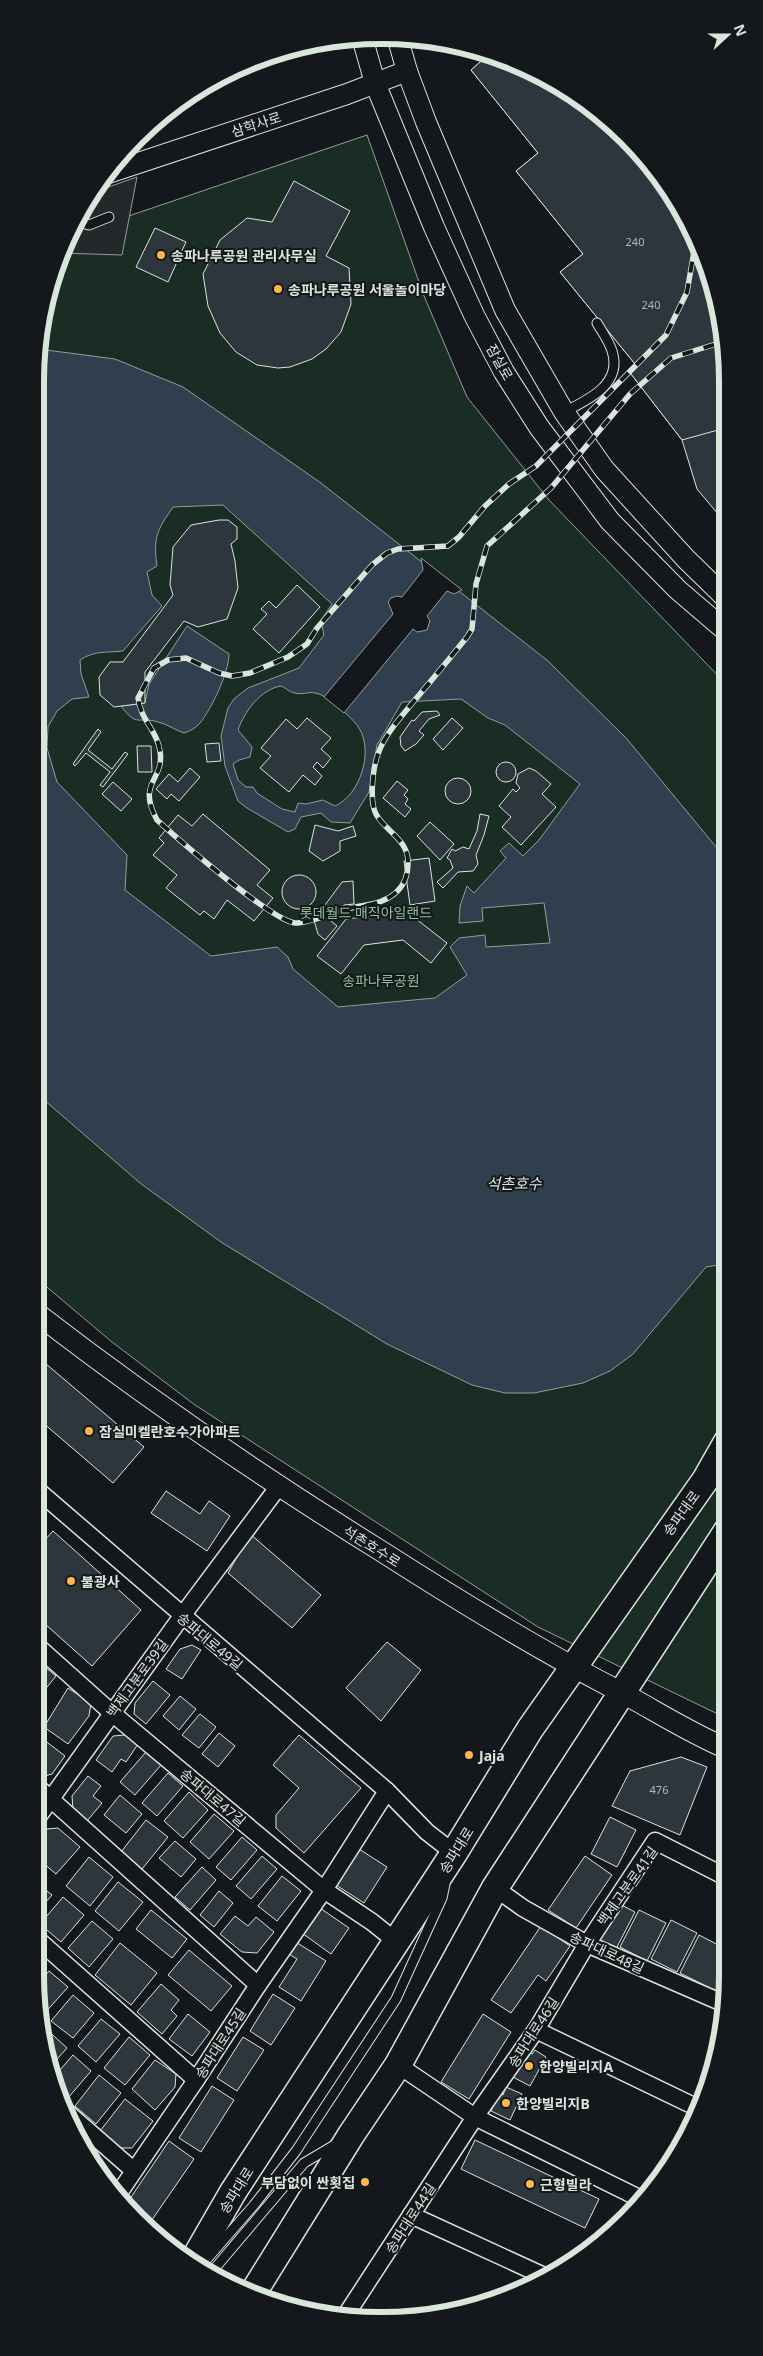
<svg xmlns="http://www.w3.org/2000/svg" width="763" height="2356" viewBox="0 0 763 2356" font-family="'Noto Sans','Noto Sans KR',sans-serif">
  <rect width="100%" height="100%" fill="#14181c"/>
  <path fill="#1a2d24" stroke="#939e99" d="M367 135 424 296 467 397 549 500 726 684 728 1719 538 1627 195 1405 112 1342 35 1277V382C40 333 44 282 67 237Z"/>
  <polygon fill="#24282b" stroke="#939e99" points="137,177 122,255 60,253 91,193"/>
  <g fill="#2f3f4d" stroke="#939e99" fill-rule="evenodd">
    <path d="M46 350 115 359 183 387 321 483 548 661 627 739 726 859 727 1268 719 1265 706 1267 633 1354 610 1371 583 1383 534 1393H505L472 1385 387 1344 221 1242 140 1183 35 1092V382L38 351ZM223 505 332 604 321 620 324 635 299 668 248 688 234 699 228 708 221 736 225 766 238 801 247 808 288 832 295 829 301 817 321 813 331 822 350 823 369 792 377 745 402 702 461 699 488 718 505 725 580 784 539 840 523 856 509 843 500 851 506 858 474 893 467 886 460 906 459 923 483 921 482 908 544 903 550 943 486 947 485 935 459 938 450 947 467 975 435 998 338 1007 293 969 288 957 277 947 211 956 125 890 127 855 57 782 47 748 48 727 57 711 72 699 89 697 81 674 80 660C95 650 107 653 123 651L162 606 152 595 147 572 157 566C153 538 157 530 173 507ZM281 686C286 688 291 693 295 693 306 696 311 688 325 697 333 702 355 720 359 728 374 752 360 795 335 806L323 800 306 804 298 803 295 812 282 809 257 793 253 787H246L238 780 233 764 239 760 250 757 252 747 238 730C244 712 261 689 281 686Z"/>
    <path d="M187 626 229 654C229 672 212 708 200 723 196 728 190 731 184 733 175 730 167 724 158 722 138 716 137 728 121 706L145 703 149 684Z"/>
  </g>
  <polygon fill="#14181c" stroke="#939e99" points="421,558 462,590 454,594 447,591 427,616 430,621 427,630 417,632 413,629 344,713 324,697 393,614 388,602 391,598 397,596 402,597 423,570"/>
  <g fill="#2c363c" stroke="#d8e6dc">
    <polygon points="487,56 555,82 642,153 692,229 725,336 725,533 718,525 723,520 697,489 682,440 628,370 635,364 560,272 583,254 516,171 538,153 471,70"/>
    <polygon points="487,56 555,82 642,153 692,229 725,336 725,428 682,440 628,370 635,364 560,272 583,254 516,171 538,153 471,70"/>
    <polygon points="294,181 350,211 326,256 349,268 351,304 341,332 326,349 312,359 290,367 278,368 257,365 236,352 220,333 208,306 203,274 220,240 247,218 272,222"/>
    <polygon points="155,228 186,242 168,282 136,267"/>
    <polygon points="219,520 228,520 237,527 237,539 231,544 235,561 238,588 227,619 198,627 184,621 145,672 145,703 114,707 100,695 99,677 110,662 123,662 173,595 170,585 173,547 191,525"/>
    <polygon points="297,585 320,607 279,653 253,629 267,614 261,609 269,601 276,608"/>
    <polygon points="437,711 440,715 429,719 419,731 424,735 416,744 405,751 401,746 400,737 412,720 414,721 422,712"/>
    <polygon points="307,718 331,738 321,749 331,758 323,768 317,762 313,767 322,776 315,785 303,775 289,792 260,768 271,756 261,748 286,719 297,729"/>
    <polygon points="452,718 463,728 443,750 433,739"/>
    <polygon points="98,729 101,732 88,750 112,769 125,752 128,754 103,787 100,785 110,772 86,753 75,766 73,764"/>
    <polygon points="219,743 221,761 207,762 205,744"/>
    <polygon points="137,746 151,746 152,772 138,772"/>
    <circle cx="506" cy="772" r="10"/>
    <polygon points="190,768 200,777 179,801 171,794 167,799 156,789 169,774 178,782"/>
    <polygon points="529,768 536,771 551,784 542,794 556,807 521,845 502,827 511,817 499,806 513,789 516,792 520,788 516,783 518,774"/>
    <circle cx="458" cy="791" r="13"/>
    <polygon points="397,781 408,790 404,795 408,799 405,804 411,809 405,817 383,798"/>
    <polygon points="113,782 132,799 121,811 102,794"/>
    <polygon points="203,814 270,870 257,885 273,898 254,921 227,900 214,919 204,911 200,915 166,888 177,875 153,855 164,843 159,838 178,815 192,826"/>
    <polygon points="480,814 489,816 484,835 476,855 478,864 473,871 458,872 443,888 437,882 453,868 450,860 447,858 452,849 455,851 463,847 469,849 477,831"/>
    <polygon points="430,822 454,844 440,860 417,836"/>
    <polygon points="315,825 338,831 353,826 356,836 340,841 340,851 323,861 309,851"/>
    <polygon points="429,858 435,901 410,905 404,861"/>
    <circle cx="299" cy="892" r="17"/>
    <polygon points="353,881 354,904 344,905 331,921 337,926 325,940 318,934 314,920 342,882"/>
    <polygon points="407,912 447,943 431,963 403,940 364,945 341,974 317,956 346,919"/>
    <polygon points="39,1358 144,1447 113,1483 35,1416 35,1363"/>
    <polygon points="166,1491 200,1514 209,1501 230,1516 207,1551 151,1513"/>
    <polygon points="53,1531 141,1610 92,1666 35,1615 35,1551"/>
    <polygon points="250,1534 321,1595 292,1628 228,1573"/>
    <polygon points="387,1642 421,1670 381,1721 346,1688"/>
    <polygon points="192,1645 201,1650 182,1679 166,1669 180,1649"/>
    <polygon points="44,1666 56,1676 35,1702 35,1677"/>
    <polygon points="153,1681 170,1695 146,1724 134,1714 135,1703"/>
    <polygon points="68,1688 91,1703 89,1716 68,1744 44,1727"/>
    <polygon points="180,1696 196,1709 179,1730 163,1716"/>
    <polygon points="200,1714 216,1727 199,1748 182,1735"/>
    <polygon points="35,1733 65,1756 52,1774 38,1778 35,1776"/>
    <polygon points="219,1733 235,1746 218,1767 202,1754"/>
    <polygon points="125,1735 138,1744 126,1762 121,1759 112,1772 96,1760 113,1736"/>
    <polygon points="299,1735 361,1788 304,1853 276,1828 276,1815 299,1788 273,1765"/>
    <polygon points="146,1752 161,1765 135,1795 120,1782"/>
    <polygon points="681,1757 707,1767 680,1835 612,1806 630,1771"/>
    <polygon points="168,1773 183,1786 157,1816 142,1803"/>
    <polygon points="88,1776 101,1786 93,1796 102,1803 87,1821 73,1810 72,1796"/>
    <polygon points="189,1792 208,1810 183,1838 164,1821"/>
    <polygon points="120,1795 142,1814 126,1833 104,1815"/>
    <polygon points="214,1814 234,1831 209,1859 190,1842"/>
    <polygon points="610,1817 636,1830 617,1867 591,1854"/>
    <polygon points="146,1820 168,1837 142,1869 121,1852"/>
    <polygon points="58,1828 80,1847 56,1874 35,1856 35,1843 47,1829"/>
    <polygon points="242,1837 257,1850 231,1880 216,1867"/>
    <polygon points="175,1841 196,1859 181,1877 159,1858"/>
    <polygon points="359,1849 387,1867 364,1903 336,1885"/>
    <polygon points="262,1856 277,1869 251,1899 236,1886"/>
    <polygon points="585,1856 612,1875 576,1928 548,1910"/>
    <polygon points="89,1857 113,1877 90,1906 66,1886"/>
    <polygon points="202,1867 216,1880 190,1910 175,1897"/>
    <polygon points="282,1876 301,1891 277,1921 258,1906"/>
    <polygon points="35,1881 52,1895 35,1915"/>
    <polygon points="118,1882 143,1902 119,1931 95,1911"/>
    <polygon points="219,1891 233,1903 214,1927 200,1915"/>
    <polygon points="63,1897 84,1915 61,1942 40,1924"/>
    <polygon points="608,1898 635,1912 616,1949 589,1935"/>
    <polygon points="320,1908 349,1928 331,1954 302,1933"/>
    <polygon points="151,1910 187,1939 172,1958 136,1929"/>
    <polygon points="639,1910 666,1923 647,1961 620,1947"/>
    <polygon points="235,1916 248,1926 256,1917 274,1932 257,1953 242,1952 220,1934"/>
    <polygon points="671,1920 697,1933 677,1972 651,1959"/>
    <polygon points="92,1921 113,1939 89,1967 68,1948"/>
    <polygon points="541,1926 570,1946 546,1981 538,1975 511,2013 491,2000"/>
    <polygon points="699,1935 728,1950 726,1996 680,1973"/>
    <polygon points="291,1939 326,1961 301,2001 279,1987 297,1959 284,1951"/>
    <polygon points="120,1943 157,1973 131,2005 95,1975"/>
    <polygon points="189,1950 232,1986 211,2011 168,1975"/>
    <polygon points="35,1959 43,1965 35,1975"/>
    <polygon points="49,1971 68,1987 44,2014 38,2009 36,1986"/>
    <polygon points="161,1984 179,2000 171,2010 177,2016 162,2034 137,2012"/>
    <polygon points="273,1994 295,2008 271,2045 250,2031"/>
    <polygon points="73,1995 94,2013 73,2038 51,2021"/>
    <polygon points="188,2014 210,2032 192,2056 169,2039"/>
    <polygon points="483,2014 511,2032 469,2099 441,2082"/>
    <polygon points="101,2019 120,2034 96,2062 78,2046"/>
    <polygon points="44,2027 67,2048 50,2067 42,2042 41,2031"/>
    <polygon points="129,2037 150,2055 125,2085 104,2068"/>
    <polygon points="243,2037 264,2050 237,2091 217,2078"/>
    <polygon points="525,2050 532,2054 535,2050 546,2057 530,2086 511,2076"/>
    <polygon points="73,2055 91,2071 68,2098 55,2087 53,2078"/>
    <polygon points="155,2060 176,2074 175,2087 155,2110 132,2089"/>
    <polygon points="99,2075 121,2093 96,2124 75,2106"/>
    <polygon points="212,2086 234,2100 201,2152 179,2138"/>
    <polygon points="506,2087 522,2094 510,2120 491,2111 499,2093 503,2095"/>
    <polygon points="125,2099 153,2121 132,2148 121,2148 100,2131"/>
    <polygon points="475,2140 599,2199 585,2228 461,2169"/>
    <polygon points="169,2141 194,2159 147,2227 125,2206"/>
  </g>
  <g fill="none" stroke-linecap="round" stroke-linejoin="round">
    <defs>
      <g id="service">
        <polyline points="79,216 82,223 89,225 109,217"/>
        <path d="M564 412C588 400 623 384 612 351 609 341 602 332 597 323"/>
        <polyline points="207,2259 254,2205 296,2151 396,1999 442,1898 445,1884"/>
        <polyline points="210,2274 304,2163 336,2144"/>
      </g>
      <g id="minor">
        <polyline points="35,1488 387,1791 427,1832 454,1853"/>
        <polyline points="35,1644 112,1713 324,1890 372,1922 397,1942"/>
        <polyline points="35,1785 258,1985"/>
        <polyline points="35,1821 182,1616 279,1486"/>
        <polyline points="495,1888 523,1908 587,1944 725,2004"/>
        <polyline points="35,1937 196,2080"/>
        <polyline points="536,2030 700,2109"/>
        <polyline points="398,2065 475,2117 643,2200"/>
        <polyline points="62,2108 133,2170"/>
        <polyline points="117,2196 196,2080 258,1985 324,1890 387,1791"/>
        <polyline points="411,2215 544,2276"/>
        <polyline points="344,2318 475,2117 536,2030 587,1944 655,1841 728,1878"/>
      </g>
      <g id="tertiary">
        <polyline points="397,36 407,71 426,122 505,310 564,412 604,469 686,559 725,597"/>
        <polyline points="362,37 375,83 434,227 474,315 504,372 539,427 610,521 678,590 726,631"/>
        <polyline points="105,174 347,94 407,71"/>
        <path d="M35 1312C146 1398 262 1477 381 1551 456 1599 532 1646 611 1687 650 1707 687 1732 728 1749"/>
      </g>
      <g id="primary">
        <polyline points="192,2263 233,2192 454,1853 530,1729 706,1479 727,1442"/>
        <polyline points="253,2293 351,2135 398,2065 495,1888 727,1531"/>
      </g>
    </defs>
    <use href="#service" stroke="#d8e6dc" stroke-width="11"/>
    <use href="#minor" stroke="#d8e6dc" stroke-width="19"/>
    <use href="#tertiary" stroke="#d8e6dc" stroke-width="22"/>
    <use href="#primary" stroke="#d8e6dc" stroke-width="29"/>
    <use href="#service" stroke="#14181c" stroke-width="9"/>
    <use href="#minor" stroke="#14181c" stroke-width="16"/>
    <use href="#tertiary" stroke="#14181c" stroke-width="20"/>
    <use href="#primary" stroke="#14181c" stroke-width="26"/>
    <defs>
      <path id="rail" d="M696 240 687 292 666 335 536 466 509 484 485 506 459 537 448 546 398 549 387 553 372 565 317 628 307 644 288 657 250 673 232 676 219 673 186 658 168 660 154 668 138 698C141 721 157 730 160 751 165 781 136 781 157 820 179 840 272 921 295 923 309 924 342 908 361 906 386 903 408 892 408 863 409 840 385 831 376 814 369 801 373 767 378 754 385 734 401 717 414 701 432 680 450 658 467 637L472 629 476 584 487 546 551 488 630 394 671 358 719 343H725"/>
    </defs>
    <use href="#rail" stroke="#d8e6dc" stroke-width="5.5"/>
    <use href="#rail" stroke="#14181c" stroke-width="4" stroke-dasharray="11" stroke-linecap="butt"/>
  </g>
  <g fill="#ffb74d" stroke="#14181c" stroke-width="2">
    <circle cx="161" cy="255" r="5"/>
    <circle cx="278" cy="289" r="5"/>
    <circle cx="89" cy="1431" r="5"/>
    <circle cx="71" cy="1581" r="5"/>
    <circle cx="469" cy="1755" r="5"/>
    <circle cx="529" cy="2066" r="5"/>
    <circle cx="506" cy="2103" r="5"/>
    <circle cx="365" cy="2182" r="5"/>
    <circle cx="530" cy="2184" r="5"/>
  </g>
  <g text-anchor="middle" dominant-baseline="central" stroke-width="4" stroke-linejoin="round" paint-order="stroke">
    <g font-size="11" fill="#adbab4">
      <text x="635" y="241">240</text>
      <text x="651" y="304">240</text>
      <text x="659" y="1789">476</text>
    </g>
    <g font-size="14" fill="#d8e6dc" stroke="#14181c">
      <text transform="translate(256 124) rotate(-18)">삼학사로</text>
      <text transform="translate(500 362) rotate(61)">잠실로</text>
      <text transform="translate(681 1513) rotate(-54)">송파대로</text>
      <text transform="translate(372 1546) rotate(32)">석촌호수로</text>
      <text transform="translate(210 1641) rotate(40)">송파대로49길</text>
      <text transform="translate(137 1678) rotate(-54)">백제고분로39길</text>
      <text transform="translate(213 1797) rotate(40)">송파대로47길</text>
      <text transform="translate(456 1850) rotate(-58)">송파대로</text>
      <text transform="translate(627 1886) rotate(-55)">백제고분로41길</text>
      <text transform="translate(607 1952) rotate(25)">송파대로48길</text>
      <text transform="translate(533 2032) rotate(-57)">송파대로46길</text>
      <text transform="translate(220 2043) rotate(-57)">송파대로45길</text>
      <text transform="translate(236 2190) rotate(-58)">송파대로</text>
      <text transform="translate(410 2218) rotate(-57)">송파대로44길</text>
    </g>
    <g font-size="14" font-weight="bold" fill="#d8e6dc" stroke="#14181c" text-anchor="start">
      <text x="171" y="255">송파나루공원 관리사무실</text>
      <text x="288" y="289">송파나루공원 서울놀이마당</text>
      <text x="99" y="1431">잠실미켈란호수가아파트</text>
      <text x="81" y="1581">불광사</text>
      <text x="479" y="1755">Jaja</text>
      <text x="539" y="2066">한양빌리지A</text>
      <text x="516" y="2103">한양빌리지B</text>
      <text x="355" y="2182" text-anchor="end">부담없이 싼횟집</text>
      <text x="540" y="2184">근형빌라</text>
    </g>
    <g font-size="14" fill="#8ac095" stroke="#14181c">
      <text x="366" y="912">롯데월드 매직아일랜드</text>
      <text x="381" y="980">송파나루공원</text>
    </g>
    <g font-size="15" font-style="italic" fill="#d8e6dc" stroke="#14181c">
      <text x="514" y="1183">석촌호수</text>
    </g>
  </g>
  <path d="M0 0H763V2356H0ZM381 44H382A337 337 0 0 1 719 381V1975A337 337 0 0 1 382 2312H381A337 337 0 0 1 44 1975V381A337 337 0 0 1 381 44Z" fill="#14181c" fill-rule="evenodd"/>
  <path fill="none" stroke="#d8e6dc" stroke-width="6" d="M381 44H382A337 337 0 0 1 719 381V1975A337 337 0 0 1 382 2312H381A337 337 0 0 1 44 1975V381A337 337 0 0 1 381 44Z"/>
  <g transform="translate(728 35) rotate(69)" stroke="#14181c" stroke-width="4" paint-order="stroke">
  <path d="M0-4L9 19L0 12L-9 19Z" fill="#d8e6dc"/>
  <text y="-8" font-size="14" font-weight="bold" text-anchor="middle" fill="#d8e6dc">N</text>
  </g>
</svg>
